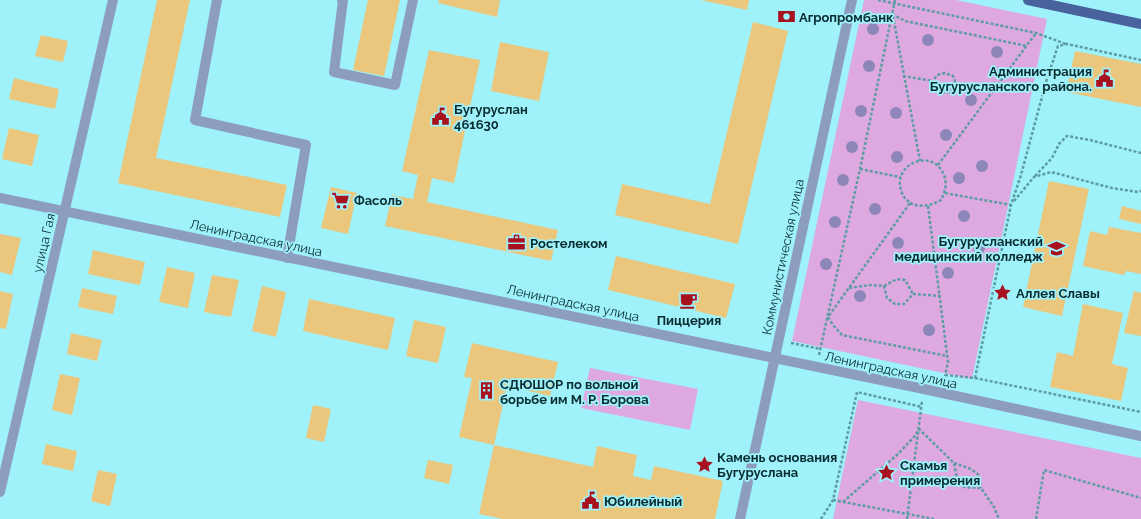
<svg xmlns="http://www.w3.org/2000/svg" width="1141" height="519" font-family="Raleway,sans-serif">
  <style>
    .green { fill: #dea9e0 }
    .building { fill: #eac77d }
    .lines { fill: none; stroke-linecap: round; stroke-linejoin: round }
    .path { stroke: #5e9ca3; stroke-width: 2.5; stroke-dasharray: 3 2; stroke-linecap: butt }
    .minor { stroke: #8d9dbf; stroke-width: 10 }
    .major { stroke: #48629e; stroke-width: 10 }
    .tree { fill: #8d87b9 }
    .labels { text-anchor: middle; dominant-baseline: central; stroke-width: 3.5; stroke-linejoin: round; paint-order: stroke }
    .poi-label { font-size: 13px; font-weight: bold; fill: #082c30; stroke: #9ff1fa; text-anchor: start }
    .street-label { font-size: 13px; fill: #082c30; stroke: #9ff1fa }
  </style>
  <rect width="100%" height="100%" fill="#9ff1fa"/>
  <g class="green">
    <path d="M864 0H956L1047 19 972 379 792 341Z"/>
    <path d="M590 368 698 389 690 430 581 408Z"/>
    <path d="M858 400 1141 458V519H833Z"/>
  </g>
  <g class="building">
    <path d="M157 0H190L156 158 287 185 280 217 118 183Z"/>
    <path d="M368 0H400L384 76 353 70Z"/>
    <path d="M439 0H500L497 17 438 3Z"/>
    <path d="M701 0H749L747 10Z"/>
    <path d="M753 22 788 31 738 244 615 215 622 184 710 204Z"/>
    <path d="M41 35 68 41 63 62 35 56Z"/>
    <path d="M500 42 549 52 539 101 491 91Z"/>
    <path d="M429 50 480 60 454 183 432 178 427 202 558 230 551 261 385 226 392 195 413 199 418 175 402 171Z"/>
    <path d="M1075 51 1141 64V107L1066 92Z"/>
    <path d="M14 78 59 89 55 109 9 99Z"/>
    <path d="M9 128 39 135 32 166 2 159Z"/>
    <path d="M1049 181 1089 189 1062 316 1023 307Z"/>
    <path d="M331 187 357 193 348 234 321 228Z"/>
    <path d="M1122 206 1141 211V224L1119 219Z"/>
    <path d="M1109 227 1141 233V274L1126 271 1124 275 1083 266 1090 231 1107 235Z"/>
    <path d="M0 234 21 238 12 275 0 272Z"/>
    <path d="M93 250 145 262 140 285 88 274Z"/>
    <path d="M616 256 735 284 726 318 608 290Z"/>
    <path d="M167 267 195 273 188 308 159 302Z"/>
    <path d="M212 275 239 280 231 317 204 312Z"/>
    <path d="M262 286 286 292 276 337 252 331Z"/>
    <path d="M82 288 117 296 113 314 78 307Z"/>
    <path d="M0 291 13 294 6 329 0 328Z"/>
    <path d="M1134 291 1141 293V336L1124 333Z"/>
    <path d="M309 299 395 318 388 350 303 331Z"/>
    <path d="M1083 304 1123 313 1112 364 1128 368 1121 401 1050 387 1057 352 1073 356Z"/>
    <path d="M414 320 446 327 438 363 406 356Z"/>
    <path d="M71 333 102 340 97 361 67 354Z"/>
    <path d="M472 343 558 362 550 396 507 386 494 445 593 467 597 446 637 455 633 476 651 480 654 466 723 481 715 519H503L479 514 494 445 459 437 472 378 464 377Z"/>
    <path d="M60 374 80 378 72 415 52 410Z"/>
    <path d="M313 405 331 409 324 442 306 438Z"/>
    <path d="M46 444 77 451 73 471 42 464Z"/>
    <path d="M428 460 453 465 449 484 424 478Z"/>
    <path d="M98 470 117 474 110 506 91 501Z"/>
  </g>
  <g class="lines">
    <g class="path">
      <path d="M878 0 1036 33 1066 44"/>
      <path d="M892 14 905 21 1027 46"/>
      <path d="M893 16 920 161"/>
      <path d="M903 76 933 81"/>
      <path d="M956 84C948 98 938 94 933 81L937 75 945 73 953 76 956 84 993 91"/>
      <path d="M938 165 1036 33"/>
      <path d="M860 169 900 177"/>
      <path d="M1035 176 1052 158 1059 144 1067 136 1090 140 1141 153"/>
      <path d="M945 193 1011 205"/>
      <path d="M1014 201 1034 177 1051 172 1112 188 1138 192 1141 191"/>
      <path d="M910 203C921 208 930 206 941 200 945 192 948 183 943 173 931 147 890 165 902 193 903 197 907 200 910 203L828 317 833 325 842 335 947 356"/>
      <path d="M928 206 948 362 945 376"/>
      <path d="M884 286 897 279 905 280 913 294"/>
      <path d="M849 288 870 285 884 286 887 298 895 304H904L913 294 940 296"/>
      <path d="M791 343 821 349"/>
      <path d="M819 355 860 169 895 0"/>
      <path d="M945 375 975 378 1011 205 1021 175 1046 82 1058 46 1067 44 1141 60"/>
      <path d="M975 378 1141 412"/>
      <path d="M954 463 971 469 979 475 981 488"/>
      <path d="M833 500 934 519"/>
      <path d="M843 502 898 454 914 437 919 429 954 463 957 479 964 487 981 488 994 507 999 519"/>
      <path d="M821 519 833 500 857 392 922 407"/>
      <path d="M907 519 922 401"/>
      <path d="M1036 519 1044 470 1141 498"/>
    </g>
    <g class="minor">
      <path d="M217 0 195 120 306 145 287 258"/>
      <path d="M342 0H343L334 72 395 85 413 0"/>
      <path d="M0 198 924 389 1141 436"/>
      <path d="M0 492 113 0"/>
      <path d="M740 519 852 0"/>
    </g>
    <path class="major" d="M1028 0 1141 24"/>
  </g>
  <g class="tree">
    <circle cx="873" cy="29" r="6"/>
    <circle cx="928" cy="40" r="6"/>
    <circle cx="997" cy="52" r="6"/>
    <circle cx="869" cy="66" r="6"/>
    <circle cx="971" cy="100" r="6"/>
    <circle cx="861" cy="111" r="6"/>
    <circle cx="896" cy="113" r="6"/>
    <circle cx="946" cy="135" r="6"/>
    <circle cx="852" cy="147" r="6"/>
    <circle cx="897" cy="157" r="6"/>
    <circle cx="982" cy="166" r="6"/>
    <circle cx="959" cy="178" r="6"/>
    <circle cx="843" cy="180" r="6"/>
    <circle cx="875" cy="209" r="6"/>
    <circle cx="964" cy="216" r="6"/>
    <circle cx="835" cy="222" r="6"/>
    <circle cx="898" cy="243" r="6"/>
    <circle cx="979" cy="248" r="6"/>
    <circle cx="826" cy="264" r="6"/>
    <circle cx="948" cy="273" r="6"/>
    <circle cx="860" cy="296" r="6"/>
    <circle cx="929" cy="330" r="6"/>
  </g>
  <defs>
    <symbol id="bank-bare" viewBox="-9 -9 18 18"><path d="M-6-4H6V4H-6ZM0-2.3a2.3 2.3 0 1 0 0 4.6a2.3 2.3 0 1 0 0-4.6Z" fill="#a8121e" stroke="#9ff1fa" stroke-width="2.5" paint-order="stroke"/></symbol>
    <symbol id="civic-bare" viewBox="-9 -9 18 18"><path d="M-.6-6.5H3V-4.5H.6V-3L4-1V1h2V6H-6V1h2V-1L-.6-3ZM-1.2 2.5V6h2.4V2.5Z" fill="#a8121e" stroke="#9ff1fa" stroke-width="2.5" paint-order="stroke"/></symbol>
    <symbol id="supermarket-bare" viewBox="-9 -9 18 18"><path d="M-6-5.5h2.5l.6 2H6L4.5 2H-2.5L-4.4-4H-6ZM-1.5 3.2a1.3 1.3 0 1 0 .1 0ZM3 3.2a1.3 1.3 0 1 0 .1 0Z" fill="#a8121e" stroke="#9ff1fa" stroke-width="2.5" paint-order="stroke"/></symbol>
    <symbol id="office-bare" viewBox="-9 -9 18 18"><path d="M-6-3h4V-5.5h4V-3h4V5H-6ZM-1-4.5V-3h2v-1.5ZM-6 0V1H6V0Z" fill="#a8121e" stroke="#9ff1fa" stroke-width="2.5" paint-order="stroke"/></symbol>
    <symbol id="university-bare" viewBox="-9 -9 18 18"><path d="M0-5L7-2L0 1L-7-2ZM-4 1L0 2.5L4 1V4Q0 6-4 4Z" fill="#a8121e" stroke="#9ff1fa" stroke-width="2.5" paint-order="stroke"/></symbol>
    <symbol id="sight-bare" viewBox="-9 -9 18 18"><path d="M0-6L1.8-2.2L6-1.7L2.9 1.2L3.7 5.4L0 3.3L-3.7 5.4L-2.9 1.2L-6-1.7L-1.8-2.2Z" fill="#a8121e" stroke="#9ff1fa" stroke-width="2.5" paint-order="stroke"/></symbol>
    <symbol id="cafe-bare" viewBox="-9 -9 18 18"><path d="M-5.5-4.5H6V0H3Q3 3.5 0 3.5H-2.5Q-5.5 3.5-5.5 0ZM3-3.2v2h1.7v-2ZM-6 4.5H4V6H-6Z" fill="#a8121e" stroke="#9ff1fa" stroke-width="2.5" paint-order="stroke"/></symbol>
    <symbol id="building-bare" viewBox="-9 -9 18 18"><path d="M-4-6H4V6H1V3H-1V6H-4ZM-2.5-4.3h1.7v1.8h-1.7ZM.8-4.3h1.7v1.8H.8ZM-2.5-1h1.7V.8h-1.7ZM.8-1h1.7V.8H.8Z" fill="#a8121e" stroke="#9ff1fa" stroke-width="2.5" paint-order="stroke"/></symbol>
  </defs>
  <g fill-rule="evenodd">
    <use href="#bank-bare" x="774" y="4" width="25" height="25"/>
    <use href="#civic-bare" x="1092" y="66" width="25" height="25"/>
    <use href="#civic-bare" x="428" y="104" width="25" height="25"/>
    <use href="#supermarket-bare" x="328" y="188" width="25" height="25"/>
    <use href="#office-bare" x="504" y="230" width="25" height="25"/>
    <use href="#university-bare" x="1044" y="236" width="25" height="25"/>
    <use href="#sight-bare" x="990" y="280" width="25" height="25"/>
    <use href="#cafe-bare" x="676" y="288" width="25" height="25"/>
    <use href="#building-bare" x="474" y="378" width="25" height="25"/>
    <use href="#sight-bare" x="692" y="452" width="25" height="25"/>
    <use href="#sight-bare" x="874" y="460" width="25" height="25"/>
    <use href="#civic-bare" x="578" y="488" width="25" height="25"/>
  </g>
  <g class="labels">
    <g class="poi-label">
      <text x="799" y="17">Агропромбанк</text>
      <text x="1092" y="71" text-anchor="end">Администрация<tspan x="1092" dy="15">Бугурусланского района.</tspan></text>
      <text x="454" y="109">Бугуруслан<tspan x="454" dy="15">461630</tspan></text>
      <text x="354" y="200">Фасоль</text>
      <text x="1043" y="241" text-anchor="end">Бугурусланский<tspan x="1043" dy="15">медицинский колледж</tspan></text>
      <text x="530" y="243">Ростелеком</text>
      <text x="1016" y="293">Аллея Славы</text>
      <text x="689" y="320" text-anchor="middle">Пиццерия</text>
      <text x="500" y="384">СДЮШОР по вольной<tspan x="500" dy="15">борьбе им М. Р. Борова</tspan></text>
      <text x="717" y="457">Камень основания<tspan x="717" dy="15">Бугуруслана</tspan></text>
      <text x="900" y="465">Скамья<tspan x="900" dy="15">примерения</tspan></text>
      <text x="604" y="501">Юбилейный</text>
    </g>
    <g class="street-label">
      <text transform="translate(256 238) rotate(12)">Ленинградская улица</text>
      <text transform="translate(44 243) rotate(-77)">улица Гая</text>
      <text transform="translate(783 257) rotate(-78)">Коммунистическая улица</text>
      <text transform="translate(573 303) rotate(12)">Ленинградская улица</text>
      <text transform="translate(891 370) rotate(12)">Ленинградская улица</text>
    </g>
  </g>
</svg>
